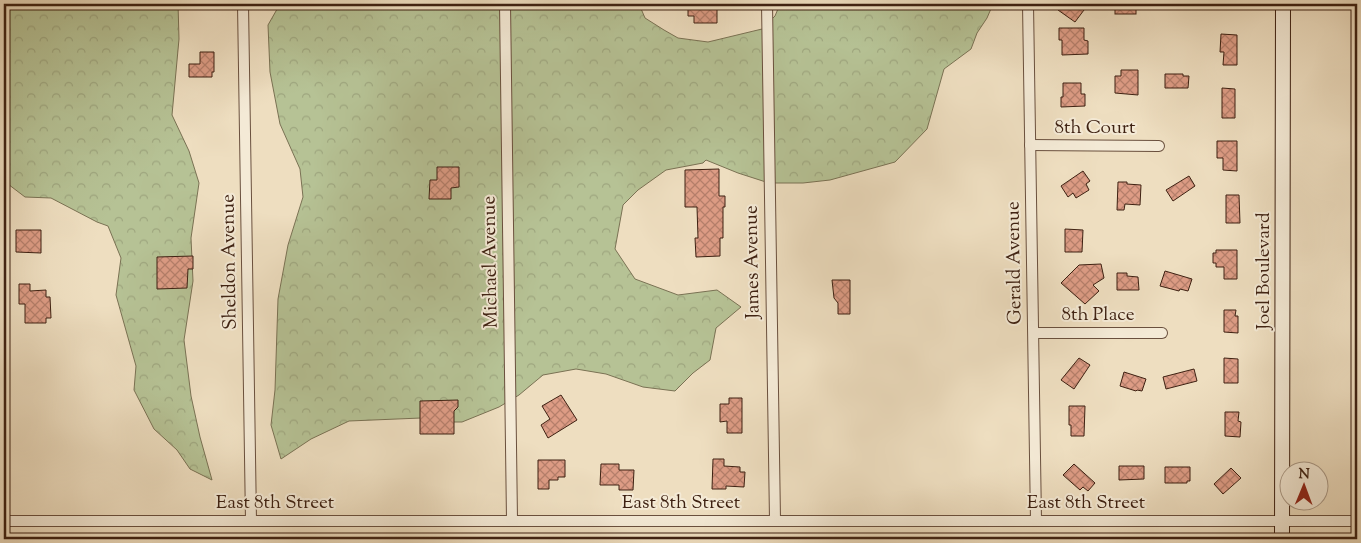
<svg xmlns="http://www.w3.org/2000/svg" width="1361" height="543" font-family="'Sorts Mill Goudy',serif">
  <style>
    .forest { fill: url(#forest-crowns); stroke: #7a7254 }
    .building { fill: url(#building-cross-hatch); stroke: #3e2112 }
    .lines { fill: none; stroke-linecap: round; stroke-linejoin: round }
    .minor-casing { stroke: #6a503e; stroke-width: 12 }
    .secondary-casing { stroke: #3e2112; stroke-width: 16 }
    .minor { stroke: #f4ead6; stroke-width: 10 }
    .secondary { stroke: #f4ead6; stroke-width: 14 }
    .labels { text-anchor: middle; dominant-baseline: central; stroke-width: 4; stroke-linejoin: round; paint-order: stroke }
    .street-label { font-size: 19px; fill: #3e2112; stroke: #f4ead6 }
  </style>
  <defs>
    <pattern id="forest-crowns" width="20" height="18" patternUnits="userSpaceOnUse" patternTransform="scale(1.25)"><rect width="20" height="18" fill="#b6c295"/><path d="M2 6a3 3 0 1 1 6 0M12 15a3 3 0 1 1 6 0" fill="none" stroke="#9ea67f"/></pattern>
    <pattern id="building-cross-hatch" width="8" height="8" patternUnits="userSpaceOnUse" patternTransform="scale(1.25)"><rect width="8" height="8" fill="#dd9c85"/><path d="M0 0l8 8M0 8l8-8" fill="none" stroke="#b57f6b"/></pattern>
  </defs>
  <rect width="100%" height="100%" fill="#eedec0"/>
  <filter id="stains"><feTurbulence type="fractalNoise" baseFrequency=".004" numOctaves="4"/><feColorMatrix values="0 0 0 0 .2 0 0 0 0 .09 0 0 0 0 .02 0 0 0 .5 -.17"/></filter>
  <radialGradient id="worn" r=".72"><stop offset=".6" stop-color="#630" stop-opacity="0"/><stop offset="1" stop-color="#630" stop-opacity=".3"/></radialGradient>
  <g class="forest">
    <path d="M4 4H178L179 39 172 115 189 151 199 183 191 238 193 281 184 340 191 396 200 437 212 480 190 469 177 450 154 429 134 390 136 366 116 295 121 258 108 226 97 222 51 198 25 197 4 181Z"/>
    <path d="M280 4H639L645 18 664 30 678 38 708 42 762 29 775 16 780 4H993L987 18 977 33 971 49 944 69 927 129 895 162 830 180 803 183H769L738 173 706 160 703 163 666 170 638 190 623 205 615 249 635 279 678 295 717 290 741 307 716 328 710 360 693 373 675 391 643 387 606 374 576 369 543 375 519 395 499 407 462 422H424L421 418 349 421 311 439 281 459 271 425 275 390 278 299 288 245 303 197 300 169 280 124 270 72 268 25Z"/>
  </g>
  <g class="building">
    <path d="M688 4H717V23H694V16H688Z"/>
    <path d="M1063 4H1076L1084 10 1075 22 1058 10Z"/>
    <rect x="1115" y="4" width="21" height="10"/>
    <path d="M1059 28H1084V40L1088 41V54L1062 55V40H1059Z"/>
    <path d="M1221 34 1237 35V65H1223L1224 52H1220Z"/>
    <path d="M200 52H214V72H212V77H189V64H200Z"/>
    <path d="M1121 70H1138V95L1115 93V76H1121Z"/>
    <path d="M1165 74H1183V76H1189L1188 88H1165Z"/>
    <path d="M1063 83H1081V94H1085V106L1061 107V97H1063Z"/>
    <path d="M1222 88 1235 89V118H1222Z"/>
    <path d="M1217 141H1237V171L1223 170V158H1217Z"/>
    <path d="M437 167H459V187L451 188V199H429L430 180H437Z"/>
    <path d="M719 169V196H725V207H723V238H720V256L696 257 695 238H698L697 207H685V170Z"/>
    <path d="M1083 171 1090 181 1086 184 1089 190 1076 198 1073 193 1068 197 1061 186Z"/>
    <path d="M1189 176 1195 186 1173 201 1166 190Z"/>
    <path d="M1118 182H1127V184L1141 185 1140 205 1125 204 1124 210H1117Z"/>
    <path d="M1226 195H1239L1240 223H1226Z"/>
    <path d="M1065 229 1083 230 1082 252H1065Z"/>
    <path d="M16 230H41V253L16 252Z"/>
    <path d="M1216 250H1237V279H1224V267H1216V263H1213V253H1216Z"/>
    <path d="M193 256V269H188L187 288 157 289V257Z"/>
    <path d="M1101 264 1104 278 1093 285 1099 291 1085 304 1061 283 1079 265Z"/>
    <path d="M1165 271 1192 279 1188 291 1180 289 1179 291 1160 286Z"/>
    <path d="M1117 273H1127V276L1138 277 1139 290H1117Z"/>
    <path d="M832 280H850V314H838V303L834 298Z"/>
    <path d="M19 284H30V291L46 290V297H50L51 318H46V323H25V304H19Z"/>
    <path d="M1224 310H1236L1235 316H1238V333L1224 332Z"/>
    <path d="M1079 358 1090 365 1074 389 1061 380Z"/>
    <path d="M1224 358 1238 359V383H1224Z"/>
    <path d="M1194 369 1197 381 1166 389 1163 377Z"/>
    <path d="M1124 372 1146 379 1142 391 1137 390 1136 391 1120 386Z"/>
    <path d="M561 395 577 420 548 438 541 425 550 419 542 406Z"/>
    <path d="M729 398H742V433H727V421L720 422V404H729Z"/>
    <path d="M458 400V407L454 411V434H420V401Z"/>
    <path d="M1069 406H1085L1084 436H1071V425H1069Z"/>
    <path d="M1225 412H1239L1238 421 1241 422 1240 437 1225 436Z"/>
    <path d="M713 459H724V466L740 467V472H745L744 487 726 486V489H712Z"/>
    <path d="M538 460H565V477H558V480H549V489H538Z"/>
    <path d="M601 464H619V470H634L633 490H619V485H600Z"/>
    <path d="M1074 464 1095 483 1088 491 1083 487 1080 490 1063 475Z"/>
    <path d="M1119 466H1144V479L1119 480Z"/>
    <path d="M1165 467H1190V481H1187V483H1165Z"/>
    <path d="M1231 468 1241 478 1223 494 1214 484Z"/>
  </g>
  <g class="lines">
    <defs>
      <g id="minor">
        <path d="M243 4 251 521"/>
        <path d="M505 4 512 520"/>
        <path d="M767 4 775 520"/>
        <path d="M1028 4 1036 521"/>
        <path d="M1030 145 1159 146"/>
        <path d="M1034 333H1162"/>
        <path d="M4 521H1357"/>
      </g>
      <path id="secondary" d="M1282 539 1283 4"/>
    </defs>
    <use href="#minor" class="minor-casing"/>
    <use href="#secondary" class="secondary-casing"/>
    <use href="#minor" class="minor"/>
    <use href="#secondary" class="secondary"/>
  </g>
  <g class="labels">
    <g class="street-label">
      <text x="1095" y="128">8th Court</text>
      <text transform="translate(230 262) rotate(-91)">Sheldon Avenue</text>
      <text transform="translate(491 262) rotate(-91)">Michael Avenue</text>
      <text transform="translate(753 262) rotate(-91)">James Avenue</text>
      <text transform="translate(1015 263) rotate(-91)">Gerald Avenue</text>
      <text transform="translate(1264 271) rotate(-90)">Joel Boulevard</text>
      <text x="1098" y="315">8th Place</text>
      <text x="275" y="503">East 8th Street</text>
      <text x="681" y="503">East 8th Street</text>
      <text x="1086" y="503">East 8th Street</text>
    </g>
  </g>
  <rect width="1361" height="543" fill="none" stroke="#eedec0" stroke-width="20"/>
  <rect x="5" y="5" width="1351" height="533" fill="none" stroke="#3e2112" stroke-width="2.5"/>
  <rect x="10" y="10" width="1341" height="523" fill="none" stroke="#3e2112"/>
  <g transform="translate(1304 486) rotate(1)"><circle r="24" fill="#f4ead6" stroke="#ab9a88"/>
  <path d="M0-4L9 19L0 12L-9 19Z" fill="#8f2418"/>
  <text y="-8" font-size="14" font-weight="bold" text-anchor="middle" fill="#3e2112">N</text>
  </g>
  <rect width="100%" height="100%" filter="url(#stains)"/>
  <rect width="100%" height="100%" fill="url(#worn)"/>
</svg>
